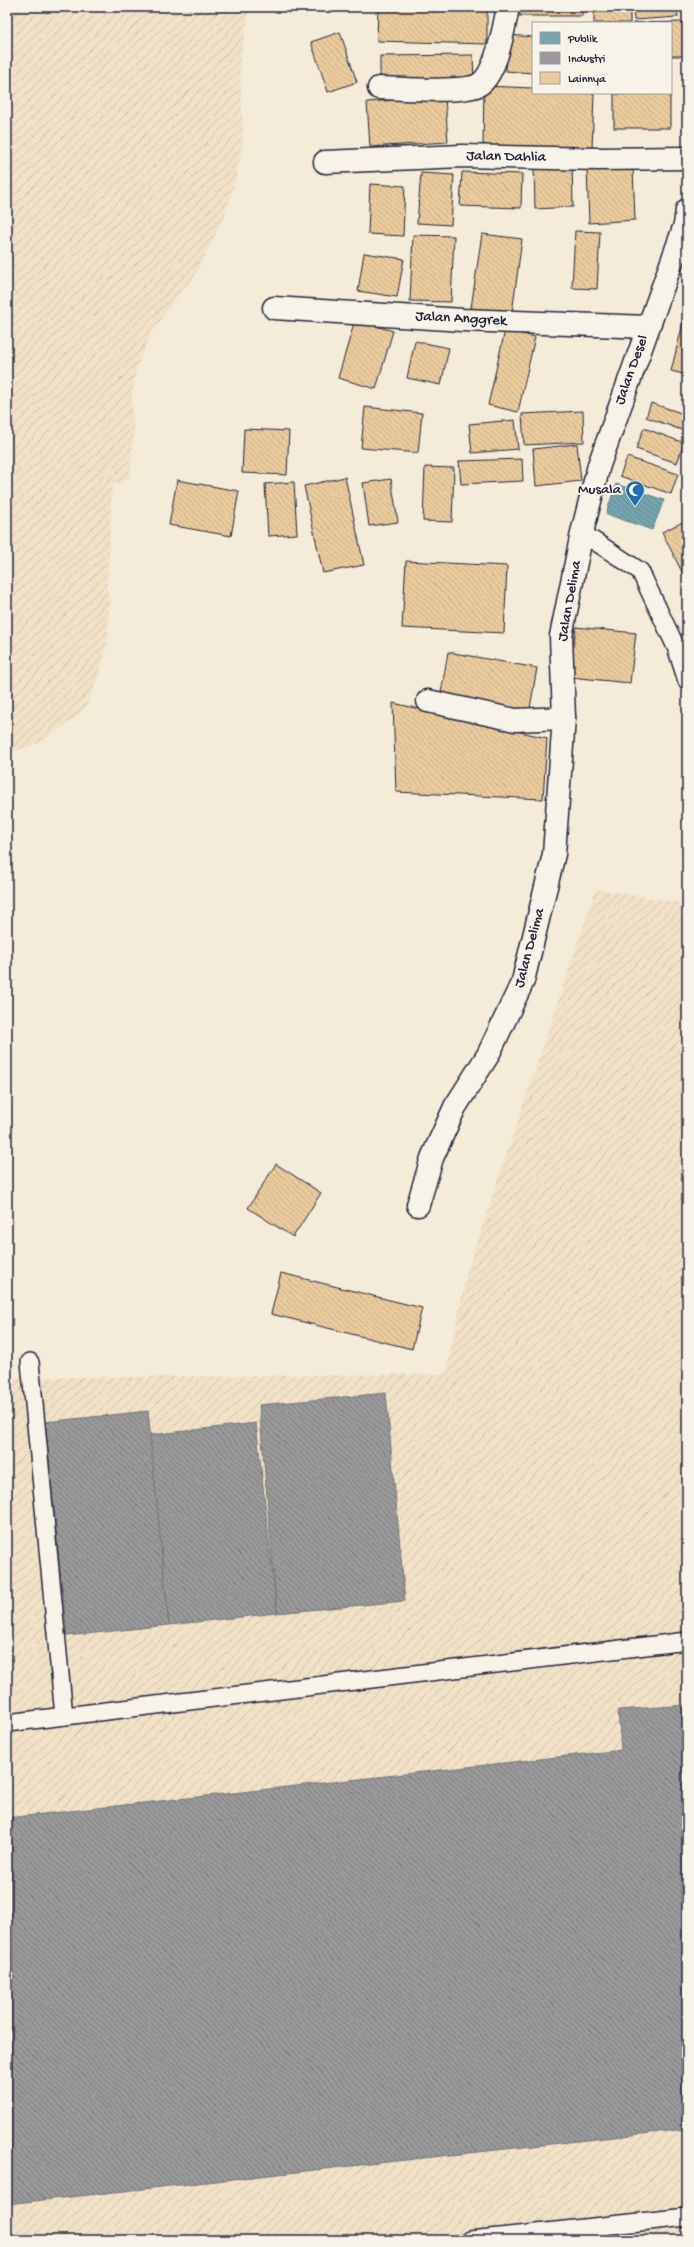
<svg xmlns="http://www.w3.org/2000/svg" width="694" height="2247" font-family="'Gochi Hand',sans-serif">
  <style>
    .industrial { fill: url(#industrial-furrows) }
    .public { fill: url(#public-back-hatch); stroke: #5d7e8c }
    .industry { fill: url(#industry-back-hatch); stroke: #75757d }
    .building { fill: url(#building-back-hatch); stroke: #22223b }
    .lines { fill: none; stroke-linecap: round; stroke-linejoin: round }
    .lane-casing { stroke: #22223b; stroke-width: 20 }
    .street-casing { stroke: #22223b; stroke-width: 25 }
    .lane { stroke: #f7f3e8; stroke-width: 17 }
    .street { stroke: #f7f3e8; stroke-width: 22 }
    .labels { text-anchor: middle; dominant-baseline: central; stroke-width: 4; stroke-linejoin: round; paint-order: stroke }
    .street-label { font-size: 15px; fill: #22223b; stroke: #f7f3e8 }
    .poi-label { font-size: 15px; fill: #22223b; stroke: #f7f3e8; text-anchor: end }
  </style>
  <defs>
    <pattern id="industrial-furrows" width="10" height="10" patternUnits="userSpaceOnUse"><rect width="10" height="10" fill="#f1e1c7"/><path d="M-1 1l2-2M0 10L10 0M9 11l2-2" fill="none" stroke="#cec1ac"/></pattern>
    <pattern id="public-back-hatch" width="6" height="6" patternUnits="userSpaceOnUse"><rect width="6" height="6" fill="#76a5af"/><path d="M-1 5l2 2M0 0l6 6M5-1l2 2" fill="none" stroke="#608690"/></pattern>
    <pattern id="industry-back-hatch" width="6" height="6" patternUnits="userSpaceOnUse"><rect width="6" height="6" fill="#999"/><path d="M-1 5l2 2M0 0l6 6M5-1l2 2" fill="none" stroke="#7c7c7e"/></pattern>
    <pattern id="building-back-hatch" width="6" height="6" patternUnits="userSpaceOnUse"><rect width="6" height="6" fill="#eacb9d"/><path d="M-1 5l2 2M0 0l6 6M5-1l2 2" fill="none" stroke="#c8ae88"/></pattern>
  </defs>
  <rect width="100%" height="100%" fill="#f4ebd9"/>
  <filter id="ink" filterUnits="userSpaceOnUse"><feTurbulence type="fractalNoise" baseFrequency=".025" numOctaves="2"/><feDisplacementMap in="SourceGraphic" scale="8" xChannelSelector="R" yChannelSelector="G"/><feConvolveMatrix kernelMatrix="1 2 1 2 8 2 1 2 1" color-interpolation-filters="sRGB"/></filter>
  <g filter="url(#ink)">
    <g class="industrial">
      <path d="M7 7H250L240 59 243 143 235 181 225 215 193 279 178 295 151 334 136 369 131 401 134 431 130 478 112 485 107 587 109 603 108 640 100 672 88 702 80 714 41 742 13 752H7Z"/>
      <path d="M596 889 687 904V2240H7V1378L446 1374 467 1272Z"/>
    </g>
    <path class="public" d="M616 484 664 500 652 530 606 514Z"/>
    <g class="industry">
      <path d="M386 1393 405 1601 277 1613 259 1405Z"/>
      <path d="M148 1411 169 1625 67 1636 45 1422Z"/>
      <path d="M256 1423 277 1613 169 1625 150 1435Z"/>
      <path d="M687 1705V2129L7 2204V1818L621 1750 618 1710Z"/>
    </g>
    <g class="building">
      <path d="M378 7 487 10V44L377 41Z"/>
      <rect x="520" y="7" width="62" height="9"/>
      <rect x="594" y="7" width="36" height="16"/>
      <path d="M633 7H677L678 17 634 20Z"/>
      <path d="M683 22 684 56H671V23H633Z"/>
      <path d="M340 32 357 82 328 92 311 42Z"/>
      <path d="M508 35 533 37V73L506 71Z"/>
      <path d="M473 55 474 81 380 83V56Z"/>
      <path d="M484 86 533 88V93H594L592 150 483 147Z"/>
      <rect x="614" y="94" width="56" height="34"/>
      <path d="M445 97 448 142 370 147 367 102Z"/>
      <path d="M572 163 573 207 535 209 534 165Z"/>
      <path d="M633 166 635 220 589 223 587 168Z"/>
      <path d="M462 172 522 174 521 208 460 206Z"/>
      <path d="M421 173 454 175 451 225 417 223Z"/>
      <path d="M370 184 405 186 403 236 368 234Z"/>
      <path d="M575 231 600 232 597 289 572 288Z"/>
      <path d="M482 234 522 239 512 313 471 308Z"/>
      <path d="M413 235 454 236 451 302 410 301Z"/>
      <path d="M364 253 404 259 397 297 358 291Z"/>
      <path d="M687 307V375L671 371Z"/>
      <path d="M355 320 393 331 376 389 338 378Z"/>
      <path d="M505 330 535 337 518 412 488 405Z"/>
      <path d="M415 341 449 348 441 385 407 378Z"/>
      <path d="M651 403 687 415V432L646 417Z"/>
      <path d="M365 407 422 413 418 453 361 448Z"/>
      <path d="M583 411 584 442 524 445 522 414Z"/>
      <path d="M515 420 518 449 472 453 469 424Z"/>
      <path d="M644 428 684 443 677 463 636 449Z"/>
      <path d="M244 429 289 431 287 475 242 473Z"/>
      <path d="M577 444 581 481 536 486 533 449Z"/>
      <path d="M627 457 678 474 671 494 620 476Z"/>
      <path d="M522 459 523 481 461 484 459 461Z"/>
      <path d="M425 467 454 468 452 522 423 521Z"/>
      <path d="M345 477 364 565 323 573 304 486Z"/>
      <path d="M391 479 398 522 369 526 363 483Z"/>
      <path d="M177 480 239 491 231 536 169 525Z"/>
      <path d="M294 482 297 534 268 536 265 484Z"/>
      <path d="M687 520V582L662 532Z"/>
      <path d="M406 561 507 566 504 633 402 628Z"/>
      <path d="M576 627 636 633 630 683 570 677Z"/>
      <path d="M448 652 537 668 529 714 440 699Z"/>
      <path d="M393 703 547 738 543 799 396 792Z"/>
      <path d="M276 1164 321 1193 293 1237 248 1208Z"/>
      <path d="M281 1273 422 1308 412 1349 271 1314Z"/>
    </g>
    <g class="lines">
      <defs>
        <g id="lane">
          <path d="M582 533 640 571 676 647 687 681"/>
          <path d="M30 1362 64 1716"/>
          <path d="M7 1723 687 1641"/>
          <path d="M470 2240 687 2217"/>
        </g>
        <g id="street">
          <path d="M379 88C400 88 465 94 480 84 497 72 504 27 508 7"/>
          <path d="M325 162 462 156 599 159 687 158"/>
          <path d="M274 308 463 320 648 327"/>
          <path d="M428 701 515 720 564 718"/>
          <path d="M418 1205 432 1158 455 1107 488 1055 523 981 554 854 564 718 561 636 582 533 599 465 685 225 687 210"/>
        </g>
      </defs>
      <use href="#lane" class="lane-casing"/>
      <use href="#street" class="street-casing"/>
      <use href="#lane" class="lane"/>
      <use href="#street" class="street"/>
    </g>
  </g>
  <defs>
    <symbol id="mosque-pin" viewBox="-11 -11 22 30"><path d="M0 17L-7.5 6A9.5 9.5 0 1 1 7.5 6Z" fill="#1f6fb2" stroke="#f7f3e8"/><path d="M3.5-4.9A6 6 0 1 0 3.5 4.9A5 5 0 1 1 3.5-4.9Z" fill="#fff"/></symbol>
  </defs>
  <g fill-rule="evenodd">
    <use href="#mosque-pin" x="624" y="479" width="22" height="30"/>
  </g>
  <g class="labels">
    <g class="street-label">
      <text transform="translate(506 157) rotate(1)">Jalan Dahlia</text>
      <text transform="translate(461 319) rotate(3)">Jalan Anggrek</text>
      <text transform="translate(632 370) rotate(-70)">Jalan Desel</text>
      <text transform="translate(570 601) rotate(-80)">Jalan Delima</text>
      <text transform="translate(530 948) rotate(-75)">Jalan Delima</text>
    </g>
    <g class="poi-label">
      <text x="621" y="490">Musala</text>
    </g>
  </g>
  <rect width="694" height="2247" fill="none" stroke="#f7f3e8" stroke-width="24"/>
  <rect x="12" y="12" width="670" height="2223" fill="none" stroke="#22223b" stroke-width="1.5" filter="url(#ink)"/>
  <rect x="532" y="22" width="140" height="72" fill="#f7f3e8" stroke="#a29fa3"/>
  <rect x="540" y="32" width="20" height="12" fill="#76a5af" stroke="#a29fa3"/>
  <text x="568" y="42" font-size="12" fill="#22223b">Publik</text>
  <rect x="540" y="52" width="20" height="12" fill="#999999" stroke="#a29fa3"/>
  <text x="568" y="62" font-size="12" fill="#22223b">Industri</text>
  <rect x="540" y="72" width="20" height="12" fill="#eacb9d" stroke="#a29fa3"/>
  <text x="568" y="82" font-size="12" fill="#22223b">Lainnya</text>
</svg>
